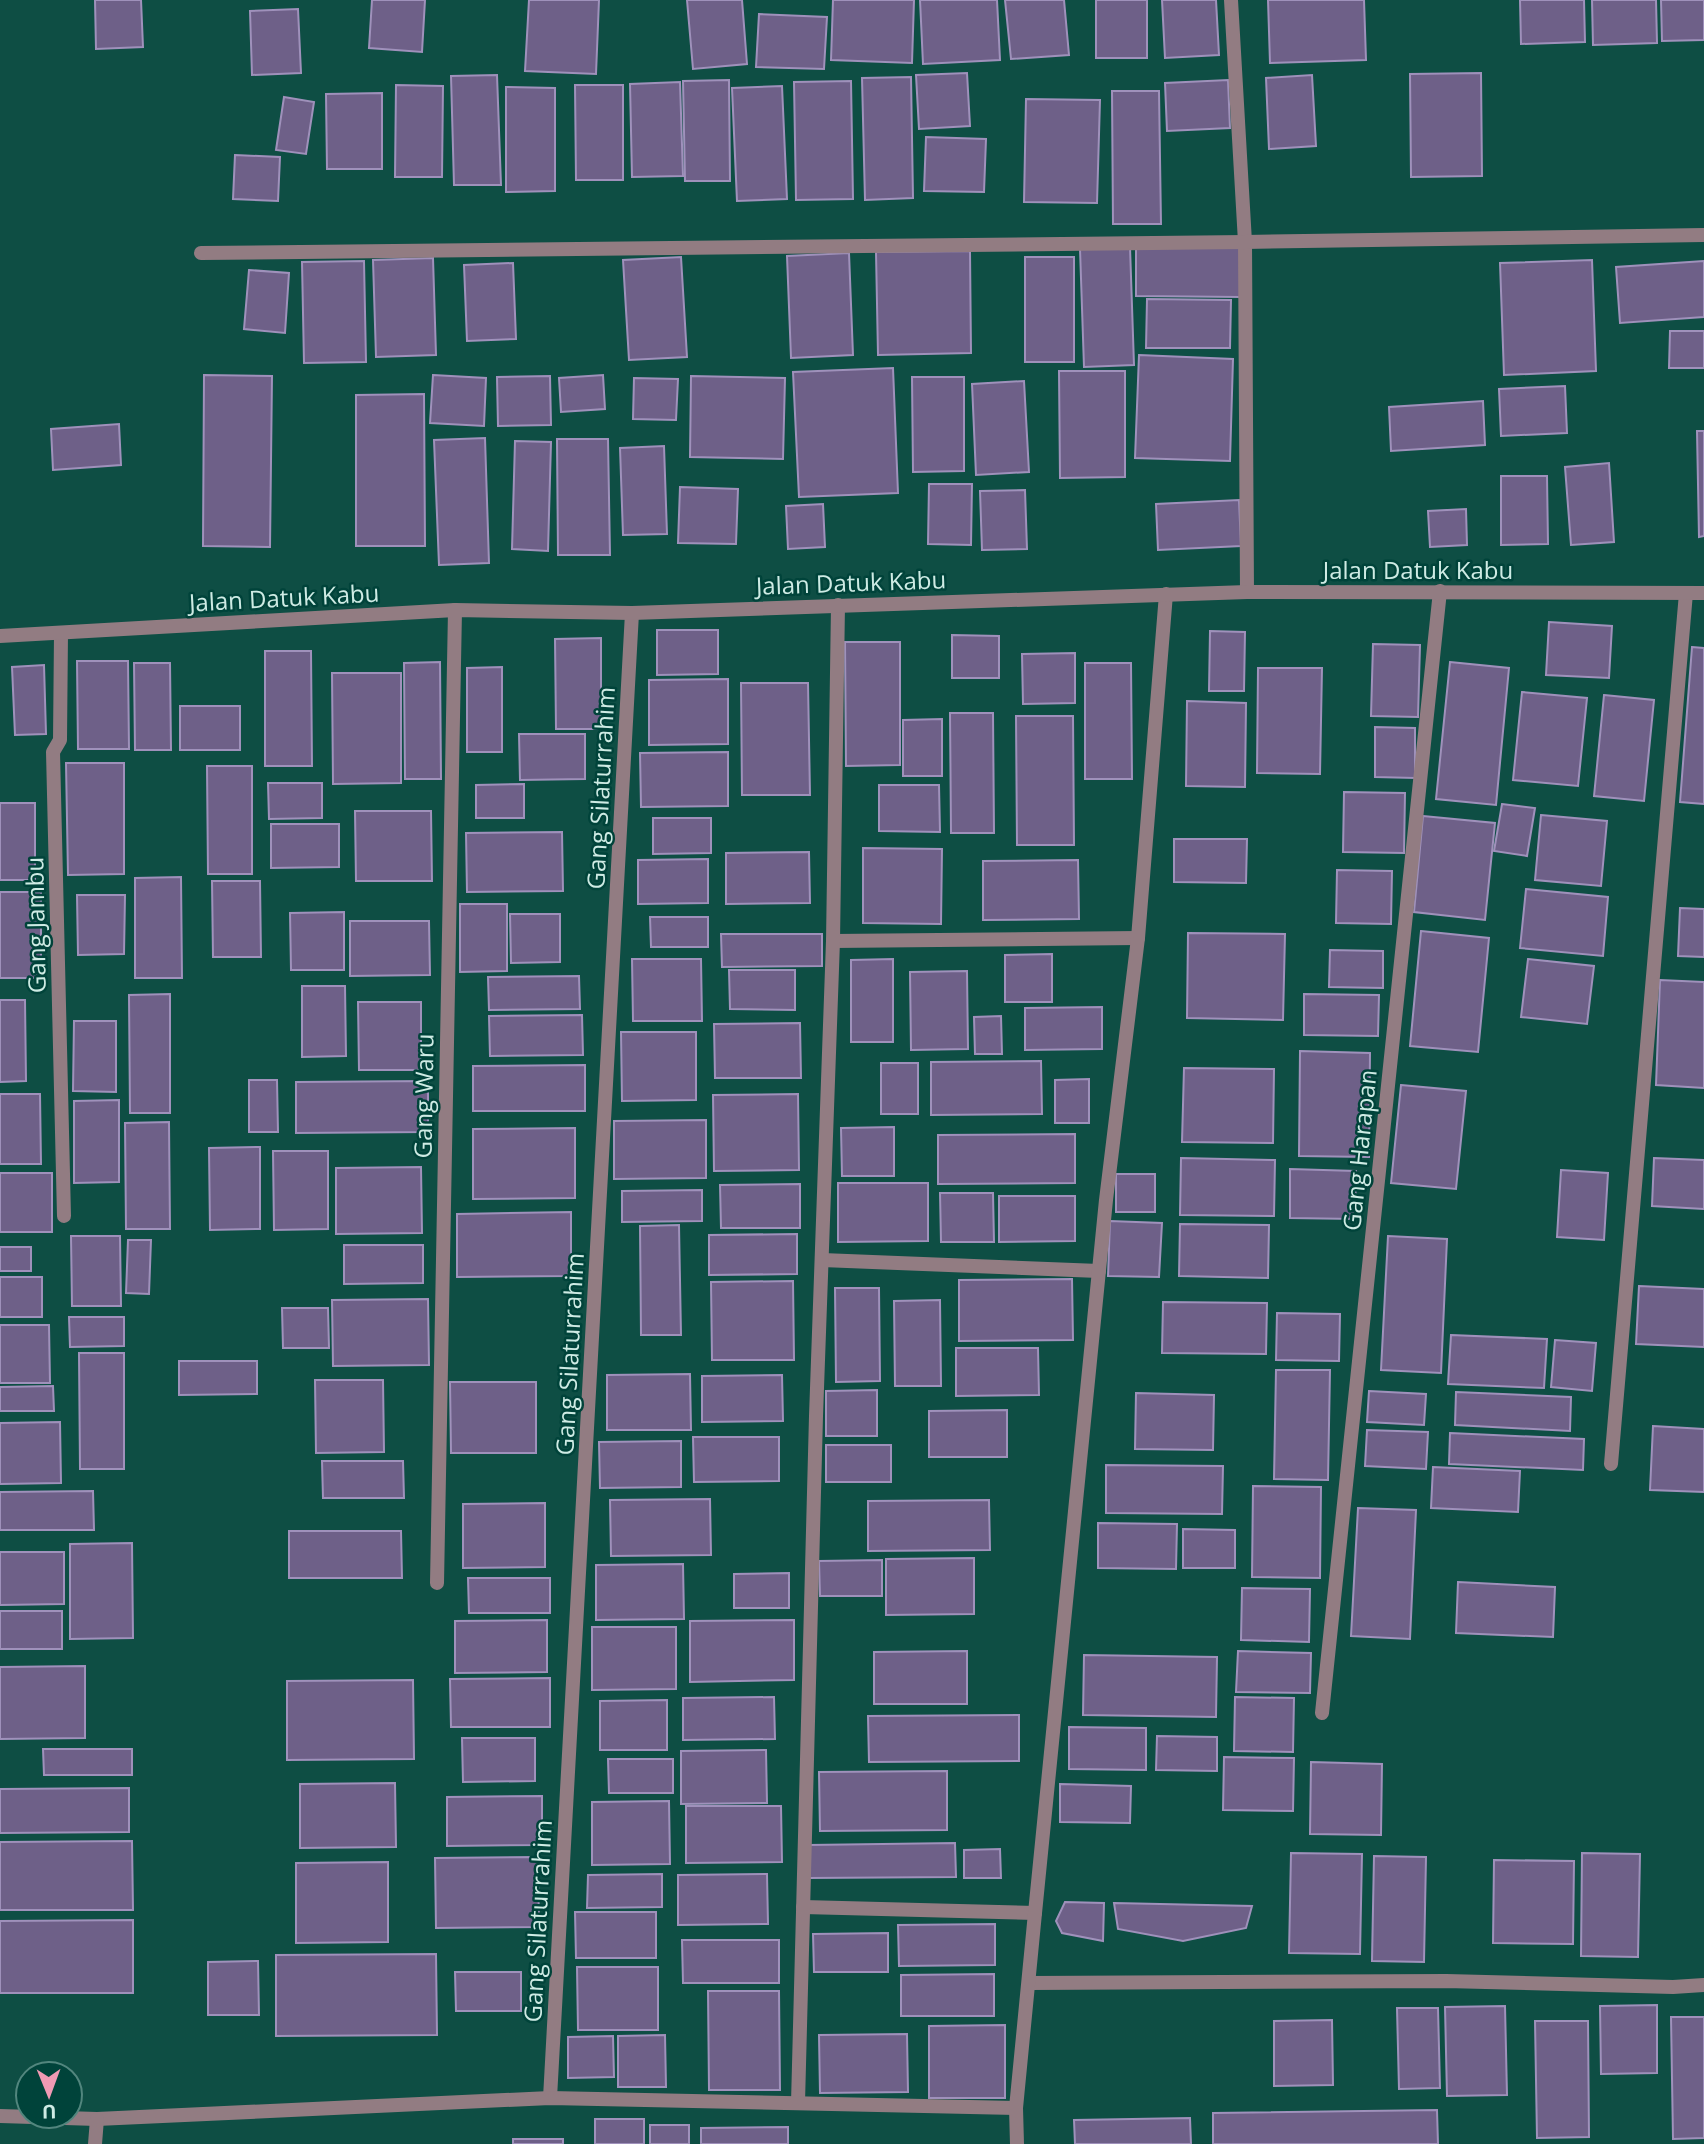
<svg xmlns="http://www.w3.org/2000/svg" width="1704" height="2144" font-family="'Open Sans',sans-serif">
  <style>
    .building { fill: #6e6088; stroke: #9f91bb; stroke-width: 2 }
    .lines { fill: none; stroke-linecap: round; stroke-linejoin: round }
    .minor { stroke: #927c82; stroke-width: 14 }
    .tertiary { stroke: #927c82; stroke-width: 14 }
    .labels { text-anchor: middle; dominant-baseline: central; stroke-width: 5; stroke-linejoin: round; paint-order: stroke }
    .street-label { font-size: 24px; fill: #ceebe4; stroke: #00433a }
  </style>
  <rect width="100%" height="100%" fill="#0e4e44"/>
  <g class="building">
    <path d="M95 0H141L143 47 96 49Z"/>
    <path d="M372 0H425L422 52 369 48Z"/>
    <path d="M529 0H599L596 74 525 71Z"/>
    <path d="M687 0H742L747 64 693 69Z"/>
    <path d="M833 0H914L912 63 831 60Z"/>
    <path d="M920 0H997L1000 60 923 64Z"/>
    <path d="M1005 0H1064L1069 55 1011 59Z"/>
    <rect x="1096" y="0" width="51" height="58"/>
    <path d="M1162 0H1216L1219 55 1165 58Z"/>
    <path d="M1268 0H1364L1366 60 1270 63Z"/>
    <path d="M1520 0H1584L1585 42 1521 44Z"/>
    <path d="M1592 0H1656L1657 43 1593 45Z"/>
    <path d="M1661 0H1704V40L1662 41Z"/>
    <path d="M298 9 301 73 252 75 250 11Z"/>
    <path d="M759 14 827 17 824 69 756 67Z"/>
    <path d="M967 73 970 126 919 129 916 75Z"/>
    <path d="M1481 73 1482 176 1411 177 1410 74Z"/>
    <path d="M497 75 501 185H454L451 76Z"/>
    <path d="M1312 75 1316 146 1269 149 1266 78Z"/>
    <path d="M911 77 913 198 865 200 862 78Z"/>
    <path d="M729 80 730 181H685L683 81Z"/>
    <path d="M1228 80 1230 128 1167 131 1165 83Z"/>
    <path d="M851 81 853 199 796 200 794 82Z"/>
    <path d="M680 82 683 176 632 177 630 84Z"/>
    <path d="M396 85 443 86 442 177H395Z"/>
    <path d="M575 85H623V180H576Z"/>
    <path d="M782 86 787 199 737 201 732 88Z"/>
    <path d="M506 87 555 88V191L506 192Z"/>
    <path d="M1112 91H1159L1161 224H1113Z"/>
    <path d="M382 93V169H327L326 94Z"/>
    <path d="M284 97 314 102 306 154 276 150Z"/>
    <path d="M1026 99 1100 100 1097 203 1024 202Z"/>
    <path d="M926 137 986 139 984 192 924 191Z"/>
    <path d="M235 155 280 157 278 201 233 199Z"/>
    <path d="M1130 247 1134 365 1084 367 1080 249Z"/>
    <path d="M1136 247 1240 248V297L1136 296Z"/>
    <path d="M970 251 971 353 878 355 876 252Z"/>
    <path d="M849 253 853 355 791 358 787 256Z"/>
    <path d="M681 257 687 357 629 360 623 260Z"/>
    <rect x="1025" y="257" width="49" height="105"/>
    <path d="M433 258 436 355 376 357 373 260Z"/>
    <path d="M1592 260 1596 371 1504 375 1500 263Z"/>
    <path d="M364 261 366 362 304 363 302 262Z"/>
    <path d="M1704 261V317L1620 323 1616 267Z"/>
    <path d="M513 263 516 339 467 341 464 265Z"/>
    <path d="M249 270 289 273 285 333 244 329Z"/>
    <path d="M1147 299 1231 300 1230 348H1146Z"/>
    <path d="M1670 331H1704V368H1669Z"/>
    <path d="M1139 355 1233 359 1230 461 1135 458Z"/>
    <path d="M893 368 898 493 799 497 793 372Z"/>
    <path d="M1059 371H1125V477L1060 478Z"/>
    <path d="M204 375 272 376 270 547 203 546Z"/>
    <path d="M433 375 486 378 484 426 430 423Z"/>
    <path d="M603 375 605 409 561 412 559 378Z"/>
    <path d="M550 376 551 425 498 426 497 377Z"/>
    <path d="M691 376 785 378 783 459 690 457Z"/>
    <path d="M912 377H964V471L913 472Z"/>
    <path d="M634 378 678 379 676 420 633 419Z"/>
    <path d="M1024 381 1029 472 976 475 972 384Z"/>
    <path d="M1565 386 1567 433 1501 436 1499 389Z"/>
    <path d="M424 394 425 546H356V395Z"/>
    <path d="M1483 401 1485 445 1391 451 1389 407Z"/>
    <path d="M119 424 121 465 53 470 51 429Z"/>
    <path d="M1697 431H1704V536L1699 537Z"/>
    <path d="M485 438 489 563 439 565 434 440Z"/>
    <path d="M557 439H608L610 555H558Z"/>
    <path d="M515 441 551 442 548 551 512 549Z"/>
    <path d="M664 446 667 534 623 535 620 448Z"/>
    <path d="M1609 463 1614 542 1571 545 1565 467Z"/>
    <path d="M1501 476H1547L1548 544 1501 545Z"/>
    <path d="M929 484H972L971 545 928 544Z"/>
    <path d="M680 487 738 489 736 544 678 543Z"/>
    <path d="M1025 490 1027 549 982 550 980 491Z"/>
    <path d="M1239 500 1241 546 1158 550 1156 504Z"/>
    <path d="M823 504 825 547 788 549 786 506Z"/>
    <path d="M1466 509 1467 545 1430 547 1428 511Z"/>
    <path d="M1549 622 1612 626 1609 678 1546 675Z"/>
    <path d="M657 630H718V674L657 675Z"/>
    <path d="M1210 631 1245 632 1244 691H1209Z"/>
    <path d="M952 635 999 636V678H952Z"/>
    <path d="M601 638V729H556L555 639Z"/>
    <path d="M845 642H900V765L846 766Z"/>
    <path d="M1373 644 1420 645 1418 717 1371 716Z"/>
    <path d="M1692 647 1704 648V804L1680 802Z"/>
    <path d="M265 651H311L312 766H265Z"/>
    <path d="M1075 653V703L1023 704 1022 654Z"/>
    <path d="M77 661H128L129 749H78Z"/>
    <path d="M440 662 441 779H405L404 663Z"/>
    <path d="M1450 662 1509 668 1496 805 1436 799Z"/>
    <path d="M134 663H170L171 750H135Z"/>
    <path d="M1085 663H1131L1132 779H1085Z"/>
    <path d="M44 665 46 734 15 735 12 667Z"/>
    <path d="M502 667V752H467V668Z"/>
    <path d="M1258 668H1322L1320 774 1257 773Z"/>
    <path d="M332 673H401V783L333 784Z"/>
    <path d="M728 679V744L649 745V680Z"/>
    <path d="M741 683H808L810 795H742Z"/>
    <path d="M1522 692 1587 698 1578 786 1513 780Z"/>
    <path d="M1604 695 1654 700 1644 801 1594 796Z"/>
    <path d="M1187 701 1246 703 1245 787 1186 786Z"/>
    <rect x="180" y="706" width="60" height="44"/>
    <path d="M950 713H993L994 833H951Z"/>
    <path d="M1016 716H1073L1074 845H1017Z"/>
    <path d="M942 719V776H903V720Z"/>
    <path d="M1375 727 1415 728V778L1375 777Z"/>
    <path d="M519 734H585V779L520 780Z"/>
    <path d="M728 752V806L641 807 640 753Z"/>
    <path d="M66 763H124V874L68 875Z"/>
    <path d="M207 766H252V874H208Z"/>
    <path d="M268 783H322V818L269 819Z"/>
    <path d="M524 784V818H476V785Z"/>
    <path d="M879 785H939L940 832 879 831Z"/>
    <path d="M1344 792 1405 793 1404 853 1343 852Z"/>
    <rect x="0" y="803" width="35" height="77"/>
    <path d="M1502 804 1535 808 1527 856 1494 851Z"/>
    <path d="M355 811H431L432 881H356Z"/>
    <path d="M1541 815 1607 821 1601 886 1535 880Z"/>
    <path d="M1423 816 1495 823 1485 920 1414 912Z"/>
    <path d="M653 818H711V853L653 854Z"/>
    <path d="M271 824H339V867L271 868Z"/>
    <path d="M562 832 563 891 467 892 466 833Z"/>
    <path d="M1174 839H1247L1246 883 1174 882Z"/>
    <path d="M863 848 942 849 941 924 863 923Z"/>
    <path d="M809 852 810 903 726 904V853Z"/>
    <path d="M708 859V903L638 904V860Z"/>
    <path d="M1078 860 1079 919 983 920V861Z"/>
    <path d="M1337 870 1392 871 1391 924 1336 923Z"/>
    <path d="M181 877 182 978H135V878Z"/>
    <path d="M212 881H260L261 957H213Z"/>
    <path d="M1526 889 1608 897 1603 956 1520 948Z"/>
    <rect x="0" y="892" width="41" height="86"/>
    <path d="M77 895H125L124 954 78 955Z"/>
    <path d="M460 904H507V971L460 972Z"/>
    <path d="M1680 908 1704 909V957L1678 956Z"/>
    <path d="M344 912V970H291L290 913Z"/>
    <path d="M510 914H560V962L511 963Z"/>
    <path d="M650 917H708V947H651Z"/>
    <path d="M350 921H429L430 975 350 976Z"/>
    <path d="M1421 931 1489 938 1478 1052 1410 1046Z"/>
    <path d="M1188 933 1285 934 1283 1020 1187 1018Z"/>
    <path d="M721 934H822V966L722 967Z"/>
    <path d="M1330 950 1383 951V988L1329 987Z"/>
    <path d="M1052 954V1002H1005V955Z"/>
    <path d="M632 959H701L702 1021H633Z"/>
    <path d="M893 959V1042H851V960Z"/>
    <path d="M1528 959 1594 966 1587 1024 1521 1017Z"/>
    <path d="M729 970H795V1010L730 1009Z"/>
    <path d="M967 971 968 1049 911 1050 910 972Z"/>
    <path d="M579 976 580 1009 489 1010 488 977Z"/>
    <path d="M1660 980 1704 982V1088L1656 1085Z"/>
    <path d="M302 986H345L346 1056 302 1057Z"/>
    <path d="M170 994V1113H130L129 995Z"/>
    <path d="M1304 994 1379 995 1378 1036 1304 1035Z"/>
    <path d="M0 1000H25L26 1081 0 1082Z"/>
    <path d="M358 1002H421V1070H359Z"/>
    <path d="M1102 1007V1049L1025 1050V1008Z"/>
    <path d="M582 1015 583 1055 490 1056 489 1016Z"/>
    <path d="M1001 1016 1002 1054H975L974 1017Z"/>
    <path d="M74 1021H116V1092L73 1091Z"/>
    <path d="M800 1023 801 1078H715L714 1024Z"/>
    <path d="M621 1032H696V1100L622 1101Z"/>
    <path d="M1300 1051 1370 1053 1369 1157 1299 1156Z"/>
    <path d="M1041 1061 1042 1114 931 1115V1062Z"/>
    <rect x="881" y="1063" width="37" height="51"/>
    <path d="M585 1065V1111H473V1066Z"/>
    <path d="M1184 1068 1274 1069 1273 1143 1182 1142Z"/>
    <path d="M1089 1079V1123H1055V1080Z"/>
    <path d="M249 1080H277L278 1132H249Z"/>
    <path d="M428 1081V1132L296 1133V1082Z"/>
    <path d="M1401 1085 1466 1091 1456 1189 1391 1183Z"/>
    <path d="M0 1094H40L41 1164H0Z"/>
    <path d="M798 1094 799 1170 714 1171 713 1095Z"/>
    <path d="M119 1100V1182L74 1183V1101Z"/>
    <path d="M706 1120V1178L614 1179V1121Z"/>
    <path d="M169 1122 170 1229H126L125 1123Z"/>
    <path d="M894 1127V1176H842L841 1128Z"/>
    <path d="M575 1128V1198L473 1199V1129Z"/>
    <path d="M1075 1134V1183L938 1184V1135Z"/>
    <path d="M260 1147V1229L210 1230 209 1148Z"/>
    <path d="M273 1151H328V1229L274 1230Z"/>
    <path d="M1181 1158 1275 1160 1274 1216 1180 1215Z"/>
    <path d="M1654 1158 1704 1160V1209L1652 1206Z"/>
    <path d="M421 1167 422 1233 336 1234V1168Z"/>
    <path d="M1290 1169 1356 1171 1355 1219 1290 1218Z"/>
    <path d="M1561 1170 1608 1173 1604 1240 1557 1237Z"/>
    <rect x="0" y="1173" width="52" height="59"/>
    <rect x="1116" y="1174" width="39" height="38"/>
    <path d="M838 1183H928V1241L838 1242Z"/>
    <path d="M800 1184V1228H721L720 1185Z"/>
    <path d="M702 1190V1221L622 1222V1191Z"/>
    <path d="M940 1193H993L994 1242H941Z"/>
    <path d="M999 1196H1075V1241L999 1242Z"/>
    <path d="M571 1212V1276L457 1277V1214Z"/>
    <path d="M1110 1221 1162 1223 1159 1277 1108 1276Z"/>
    <path d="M1180 1224 1269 1225 1268 1278 1179 1276Z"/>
    <path d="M679 1225 681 1335H641L640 1226Z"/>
    <path d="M797 1234V1274L709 1275V1235Z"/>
    <path d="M71 1236H120L121 1306H72Z"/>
    <path d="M1388 1236 1447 1239 1441 1373 1381 1370Z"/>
    <path d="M128 1240H151L149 1294 126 1293Z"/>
    <path d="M344 1245H423V1283L344 1284Z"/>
    <rect x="0" y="1247" width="31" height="24"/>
    <rect x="0" y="1277" width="42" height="40"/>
    <path d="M1072 1279 1073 1340 959 1341V1280Z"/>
    <path d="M793 1281 794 1360H712L711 1282Z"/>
    <path d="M1639 1286 1704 1289V1347L1636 1344Z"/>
    <path d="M835 1288H879L880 1381 836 1382Z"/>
    <path d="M428 1299 429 1365 333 1366 332 1300Z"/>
    <path d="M940 1300 941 1386H895L894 1301Z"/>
    <path d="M1163 1302 1267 1303 1266 1354 1162 1353Z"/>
    <path d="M282 1308H328L329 1348H283Z"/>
    <path d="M1277 1313 1340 1314 1339 1361 1276 1360Z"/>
    <path d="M69 1317H124V1346L70 1347Z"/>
    <path d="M0 1325H49L50 1383H0Z"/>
    <path d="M1451 1335 1547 1339 1544 1388 1448 1384Z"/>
    <path d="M1555 1340 1596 1343 1592 1391 1551 1387Z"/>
    <path d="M956 1348H1038L1039 1395 956 1396Z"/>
    <path d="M79 1353H124V1469H80Z"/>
    <path d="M179 1361H257V1394L179 1395Z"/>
    <path d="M1276 1370H1330L1328 1480 1274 1479Z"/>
    <path d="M690 1374 691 1430H607V1375Z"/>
    <path d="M782 1375 783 1421 702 1422V1376Z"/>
    <path d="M315 1380H383L384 1452 316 1453Z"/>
    <path d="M450 1382H536V1453H451Z"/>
    <path d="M53 1386 54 1411H0V1387Z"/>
    <path d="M877 1390V1436H826V1391Z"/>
    <path d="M1369 1391 1426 1394 1424 1425 1367 1422Z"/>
    <path d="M1456 1392 1571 1397 1570 1431 1455 1425Z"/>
    <path d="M1136 1393 1214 1395 1213 1450 1135 1449Z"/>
    <path d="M1007 1410V1457H929V1411Z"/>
    <path d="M60 1422 61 1483 0 1484V1423Z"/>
    <path d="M1653 1426 1704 1429V1492L1650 1490Z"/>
    <path d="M1367 1430 1428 1432 1426 1469 1365 1466Z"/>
    <path d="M1450 1433 1584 1439 1583 1470 1449 1464Z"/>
    <path d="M693 1437H779V1481L694 1482Z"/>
    <path d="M681 1441V1487L600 1488 599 1442Z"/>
    <rect x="826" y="1445" width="65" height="37"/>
    <path d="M322 1461H403L404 1498H323Z"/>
    <path d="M1106 1465 1223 1466 1222 1514 1106 1513Z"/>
    <path d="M1433 1467 1520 1471 1518 1512 1431 1508Z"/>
    <path d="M1253 1486 1321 1487 1320 1578 1252 1577Z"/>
    <path d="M93 1491 94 1530H0V1492Z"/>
    <path d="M710 1499 711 1555 611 1556 610 1500Z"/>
    <path d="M989 1500 990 1550 868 1551V1501Z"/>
    <path d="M545 1503V1567L463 1568V1504Z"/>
    <path d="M1358 1508 1416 1510 1410 1639 1351 1636Z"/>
    <path d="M1098 1523 1177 1524 1176 1569 1098 1568Z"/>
    <path d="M1183 1529 1235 1530V1568H1183Z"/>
    <path d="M289 1531H401L402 1578H289Z"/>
    <path d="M132 1543 133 1638 70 1639V1544Z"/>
    <path d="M0 1552H64V1604L0 1605Z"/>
    <path d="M974 1558V1614L886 1615V1559Z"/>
    <path d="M882 1560V1596H820L819 1561Z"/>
    <path d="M683 1564 684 1619 596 1620V1565Z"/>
    <path d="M789 1573V1608H734V1574Z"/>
    <path d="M468 1578H550V1613H469Z"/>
    <path d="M1458 1582 1555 1587 1553 1637 1456 1633Z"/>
    <path d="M1242 1588 1310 1589 1309 1642 1241 1640Z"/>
    <rect x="0" y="1611" width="62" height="38"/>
    <path d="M547 1620V1672L455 1673V1621Z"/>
    <path d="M794 1620V1680L690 1682V1621Z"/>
    <path d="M592 1627H676V1689L592 1690Z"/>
    <path d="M967 1651V1704H874V1652Z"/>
    <path d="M1238 1651 1311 1653 1310 1693 1236 1692Z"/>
    <path d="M1084 1655 1217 1657 1216 1717 1083 1715Z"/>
    <path d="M85 1666V1738L0 1739V1667Z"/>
    <path d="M550 1678V1727H451L450 1679Z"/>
    <path d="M413 1680 414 1759 287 1760V1681Z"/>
    <path d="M774 1697 775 1739 683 1740V1698Z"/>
    <path d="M1235 1697 1294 1698 1293 1752 1234 1751Z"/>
    <path d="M667 1700V1750H600V1701Z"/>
    <path d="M1019 1715V1761L869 1762 868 1716Z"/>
    <path d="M1069 1727 1146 1728V1770L1069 1769Z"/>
    <path d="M1157 1736 1217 1737V1771L1156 1770Z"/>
    <path d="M462 1738H535V1781L463 1782Z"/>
    <path d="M43 1749H132V1775H44Z"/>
    <path d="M766 1750 767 1803 681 1804V1751Z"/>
    <path d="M1224 1757 1294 1758 1293 1811 1223 1810Z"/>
    <path d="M608 1759H673V1793H609Z"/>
    <path d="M1311 1762 1382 1764 1381 1835 1310 1834Z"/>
    <path d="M947 1771V1830L820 1831 819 1772Z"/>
    <path d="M395 1783 396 1847 300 1848V1784Z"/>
    <path d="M1060 1784 1131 1786 1130 1823 1060 1822Z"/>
    <path d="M129 1788V1832L0 1833V1789Z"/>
    <path d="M542 1796V1845L447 1846V1797Z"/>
    <path d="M669 1801 670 1864 592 1865V1802Z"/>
    <path d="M686 1806H781L782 1862 686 1863Z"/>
    <path d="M132 1841 133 1910H0V1842Z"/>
    <path d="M955 1843 956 1877 809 1878V1845Z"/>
    <path d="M1000 1849 1001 1878H964V1850Z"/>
    <path d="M1291 1853 1362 1854 1360 1954 1289 1953Z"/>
    <path d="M1582 1853 1640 1854 1638 1957 1581 1956Z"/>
    <path d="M1374 1856 1426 1857 1424 1962 1372 1961Z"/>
    <path d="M538 1857 539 1927 436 1928 435 1858Z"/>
    <path d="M1494 1860 1574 1861 1573 1944 1493 1943Z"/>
    <path d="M388 1862V1942L296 1943V1863Z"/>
    <path d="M662 1874V1907L587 1908 588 1875Z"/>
    <path d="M767 1874 768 1924 678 1925V1875Z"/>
    <path d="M1065 1902 1104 1903 1103 1941 1062 1933 1056 1921Z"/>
    <path d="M1114 1903 1252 1906 1246 1928 1183 1941 1118 1929Z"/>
    <path d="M575 1912H656V1958H576Z"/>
    <path d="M133 1920V1993H0V1921Z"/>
    <path d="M995 1924V1965L899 1966 898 1925Z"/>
    <path d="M888 1933V1972H814L813 1934Z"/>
    <path d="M682 1940H779V1983H683Z"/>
    <path d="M436 1954 437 2035 276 2036V1955Z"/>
    <path d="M258 1961 259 2015H208V1962Z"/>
    <path d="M577 1967H658V2030H578Z"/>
    <path d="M455 1972H521V2011H456Z"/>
    <path d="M994 1974V2016H901V1975Z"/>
    <path d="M708 1991H779L780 2090H709Z"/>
    <path d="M1657 2005V2073L1601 2074 1600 2006Z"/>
    <path d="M1505 2006 1507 2095 1447 2096 1445 2007Z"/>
    <path d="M1397 2008H1438L1440 2088 1399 2089Z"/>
    <path d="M1671 2017H1704V2138L1673 2139Z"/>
    <path d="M1332 2020 1333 2085 1274 2086V2021Z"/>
    <path d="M1535 2021H1588L1589 2137 1537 2138Z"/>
    <path d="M1005 2025V2098H929V2026Z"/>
    <path d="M907 2034 908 2092 820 2093 819 2035Z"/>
    <path d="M665 2035 666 2087H618V2036Z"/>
    <path d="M613 2036 614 2077 568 2078V2037Z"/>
    <path d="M1437 2110 1438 2144H1213V2113Z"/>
    <path d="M1190 2118 1191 2144H1075L1074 2120Z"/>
    <rect x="595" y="2119" width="49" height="25"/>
    <rect x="650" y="2125" width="39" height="19"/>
    <path d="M788 2127V2144H701V2128Z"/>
    <rect x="513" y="2139" width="50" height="5"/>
  </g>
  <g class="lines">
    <g class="minor">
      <path d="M1231 0 1245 242 1247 592"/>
      <path d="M201 253 1245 242 1704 235"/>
      <path d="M61 633 60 740 53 752 64 1216"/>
      <path d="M833 941 1138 938"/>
      <path d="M822 1260 1099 1271"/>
      <path d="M1611 1464 1686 593"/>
      <path d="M437 1583 455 610"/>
      <path d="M1322 1713 1440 591"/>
      <path d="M803 1907 1035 1913"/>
      <path d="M1029 1983 1446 1981 1673 1987 1704 1985"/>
      <path d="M550 2098 632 613"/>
      <path d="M798 2103 816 1416 833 941 838 605"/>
      <path d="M0 2116 97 2119 550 2098 1016 2108"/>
      <path d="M95 2144 97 2119"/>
      <path d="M1017 2144 1016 2108 1035 1913 1106 1200 1138 938 1166 594"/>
    </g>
    <path class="tertiary" d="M0 636 455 610 632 613 1247 592 1704 593"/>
  </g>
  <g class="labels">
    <g class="street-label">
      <text x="1418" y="569">Jalan Datuk Kabu</text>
      <text transform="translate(851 582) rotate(-2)">Jalan Datuk Kabu</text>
      <text transform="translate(284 597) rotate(-3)">Jalan Datuk Kabu</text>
      <text transform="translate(600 788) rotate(-87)">Gang Silaturrahim</text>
      <text transform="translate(35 925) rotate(-91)">Gang Jambu</text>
      <text transform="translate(423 1096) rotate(-89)">Gang Waru</text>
      <text transform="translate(1359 1150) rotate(-84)">Gang Harapan</text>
      <text transform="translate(569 1354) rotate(-87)">Gang Silaturrahim</text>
      <text transform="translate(537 1921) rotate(-87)">Gang Silaturrahim</text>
    </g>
  </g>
  <g transform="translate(49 2095) rotate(179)"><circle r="33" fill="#00433a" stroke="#52867e" stroke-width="2"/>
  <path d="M0-5L12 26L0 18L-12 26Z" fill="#f09ab4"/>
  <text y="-10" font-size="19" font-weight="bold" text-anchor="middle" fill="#ceebe4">U</text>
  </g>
</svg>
